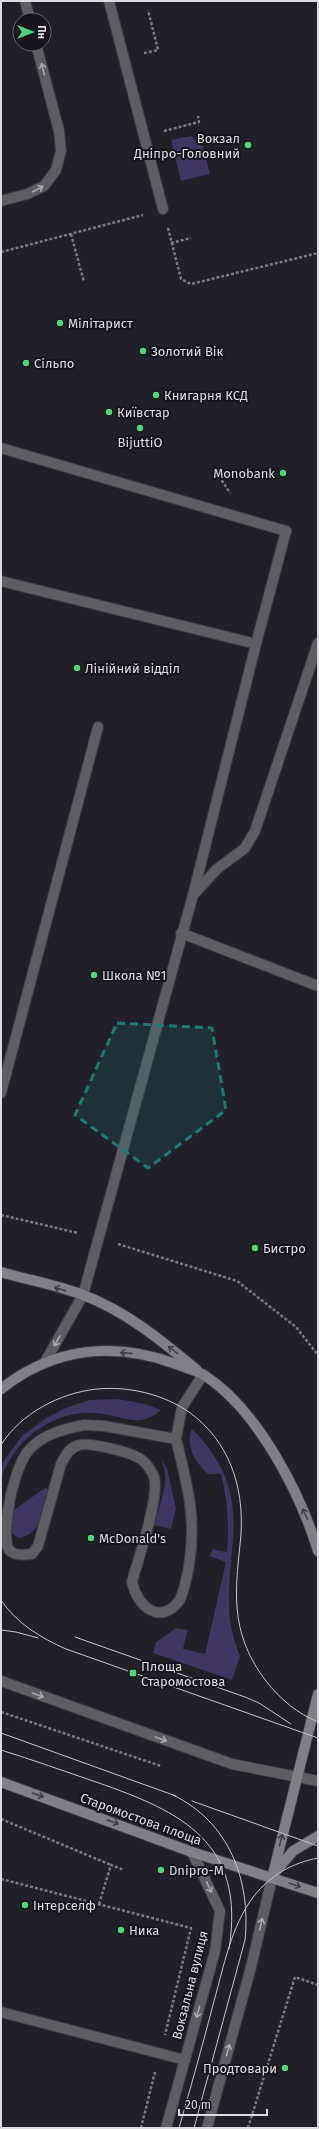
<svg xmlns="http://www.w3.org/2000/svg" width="319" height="2129" font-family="'Fira Sans',sans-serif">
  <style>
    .green { fill: #3e3562 }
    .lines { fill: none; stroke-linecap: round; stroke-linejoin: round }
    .lane-casing { stroke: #3b3942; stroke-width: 12 }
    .street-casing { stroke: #3b3942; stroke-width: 12 }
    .secondary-casing { stroke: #3b3942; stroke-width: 12 }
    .path { stroke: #79787f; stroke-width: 2.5; stroke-dasharray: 3 2; stroke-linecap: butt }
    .lane { stroke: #5e5e62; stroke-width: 10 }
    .street { stroke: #5e5e62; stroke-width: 10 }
    .secondary { stroke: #818087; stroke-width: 10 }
    .tram { stroke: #c5c4ca; stroke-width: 1 }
    .oneway { stroke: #a9a9ae }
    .oneway2 { stroke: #414048 }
    .marked { fill: #197b74; fill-opacity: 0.2; stroke: #197b74; stroke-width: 3; stroke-dasharray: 8 5; stroke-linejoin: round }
    .poi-dot { fill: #4fd675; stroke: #17161e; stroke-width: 1.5 }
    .labels { text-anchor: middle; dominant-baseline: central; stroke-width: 4; stroke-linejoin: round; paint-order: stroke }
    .poi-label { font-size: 13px; fill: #dbdbe0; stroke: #17161e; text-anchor: start }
    .street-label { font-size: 13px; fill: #dbdbe0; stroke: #17161e }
  </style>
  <rect width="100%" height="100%" fill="#211f28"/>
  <g class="green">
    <path d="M191 136 203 147 210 174 181 181 171 140Z"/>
    <path d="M118 1399 145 1404 161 1410C137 1431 119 1413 92 1413 50 1411 15 1441 1 1478L3 1462 22 1436 46 1418 68 1407 90 1400Z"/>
    <path d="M192 1429C272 1508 205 1572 240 1656L232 1680 153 1653 156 1642 176 1628 188 1630 183 1649 205 1654 226 1562 209 1556 213 1549 227 1552C229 1525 228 1500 221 1474H208C195 1462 185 1447 192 1429Z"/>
    <path d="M161 1459 167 1468 176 1509 171 1529 154 1525C160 1503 171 1480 161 1459Z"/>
    <path d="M45 1488 48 1489C43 1509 42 1535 18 1538L10 1531 11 1512Z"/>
  </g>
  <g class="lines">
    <defs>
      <g id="lane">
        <path d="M25 1 30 20"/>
        <path d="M1 201 27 194 44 186 56 170 61 151 59 131 36 44"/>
        <path d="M1 581 256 644"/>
        <path d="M194 894 217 869 245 848 255 831 318 643"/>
        <path d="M181 933 318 986"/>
        <path d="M1 1093 98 727"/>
        <path d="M45 1362 83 1295 193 895 256 644 286 531"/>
        <path d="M84 1425 104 1426 176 1439C187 1484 197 1518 189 1565 188 1573 183 1595 179 1601 160 1626 137 1606 132 1582 138 1559 160 1497 154 1477 152 1471 145 1461 139 1458 129 1452 90 1442 79 1445 70 1447 65 1456 61 1464L38 1546 32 1554C24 1555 15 1556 9 1550 0 1533 14 1466 29 1450 43 1434 64 1429 84 1425Z"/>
        <path d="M176 1439 182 1407 203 1375"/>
        <path d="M1 2012 185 2060"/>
      </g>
      <g id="street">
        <path d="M109 1 163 209"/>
        <path d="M1 448 286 531"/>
        <path d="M1 1681 232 1764 318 1781"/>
        <path d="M166 2128 215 1951 220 1911 192 1852"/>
        <path d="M207 2128 251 1967 272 1878"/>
      </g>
      <g id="secondary">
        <path d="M1 1272C28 1280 57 1285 83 1295 126 1311 162 1341 197 1370"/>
        <path d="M1 1389C53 1348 113 1341 176 1364 185 1368 196 1370 204 1375 257 1409 300 1492 318 1551"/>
        <path d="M1 1782 192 1852 318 1893"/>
        <path d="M276 1871 293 1851 318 1836"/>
        <path d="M272 1878 318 1694"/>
      </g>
    </defs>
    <use href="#lane" class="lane-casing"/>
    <use href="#street" class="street-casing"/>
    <use href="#secondary" class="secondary-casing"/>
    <g class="path">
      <path d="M144 53 158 50 148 10"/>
      <path d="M164 131 199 122 198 116"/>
      <path d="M168 228 181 279 191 284 318 253"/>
      <path d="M71 234 84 282"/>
      <path d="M171 243 191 238"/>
      <path d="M1 252 143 215"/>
      <path d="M219 476 230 493"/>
      <path d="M1 1215 78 1233"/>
      <path d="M118 1244 237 1281 296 1327 318 1355"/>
      <path d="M1 1712 161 1766"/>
      <path d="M1 1819 111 1865"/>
      <path d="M1 1879 191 1928 165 2035"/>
      <path d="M99 1904 111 1865 124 1870"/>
      <path d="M141 2128 155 2072"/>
      <path d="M248 2128 295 1977 318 1985"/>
    </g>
    <use href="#lane" class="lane"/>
    <use href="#street" class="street"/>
    <use href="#secondary" class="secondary"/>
    <g class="tram">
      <path d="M1 1445C21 1413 60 1393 97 1389 128 1386 163 1394 189 1412 229 1441 244 1486 241 1534 239 1558 235 1583 237 1607 239 1635 249 1659 266 1681 280 1699 298 1714 318 1722"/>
      <path d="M1 1600C16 1623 41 1638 66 1649L318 1738"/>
      <path d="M1 1630 16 1632 38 1638"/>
      <path d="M75 1637 245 1697 259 1703 291 1724"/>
      <path d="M1 1733 176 1796"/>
      <path d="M1 1750C33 1760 64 1771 96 1782 183 1812 246 1843 229 1949"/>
      <path d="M173 1795C229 1822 251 1880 245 1940L194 2128"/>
      <path d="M192 1801 318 1846"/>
      <path d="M179 2128C191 2086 203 2044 214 2001 224 1966 231 1926 254 1896 271 1875 292 1863 318 1858"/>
    </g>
  </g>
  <defs><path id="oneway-shaft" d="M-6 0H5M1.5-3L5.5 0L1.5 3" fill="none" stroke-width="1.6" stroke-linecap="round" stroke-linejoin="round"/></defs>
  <g class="oneway">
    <use href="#oneway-shaft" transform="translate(43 69) rotate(-104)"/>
    <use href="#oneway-shaft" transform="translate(38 189) rotate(-28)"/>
    <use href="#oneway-shaft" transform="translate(57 1341) rotate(120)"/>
    <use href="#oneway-shaft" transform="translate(38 1695) rotate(20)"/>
    <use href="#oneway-shaft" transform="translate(161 1739) rotate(20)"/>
    <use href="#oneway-shaft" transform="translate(209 1887) rotate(65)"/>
    <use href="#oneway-shaft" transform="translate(261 1924) rotate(-77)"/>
    <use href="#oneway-shaft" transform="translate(198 2012) rotate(106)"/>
    <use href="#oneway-shaft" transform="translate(228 2050) rotate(-75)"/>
  </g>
  <g class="oneway2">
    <use href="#oneway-shaft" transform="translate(60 1289) rotate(-164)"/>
    <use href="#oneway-shaft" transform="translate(173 1350) rotate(-142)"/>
    <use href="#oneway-shaft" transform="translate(126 1353) rotate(-176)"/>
    <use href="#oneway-shaft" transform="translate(305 1514) rotate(-115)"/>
    <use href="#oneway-shaft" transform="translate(38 1795) rotate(19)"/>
    <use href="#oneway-shaft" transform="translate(113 1822) rotate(20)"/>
    <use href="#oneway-shaft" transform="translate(281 1840) rotate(-76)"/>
    <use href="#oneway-shaft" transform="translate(295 1885) rotate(18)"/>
  </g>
  <path class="marked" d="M117 1023 212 1028 226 1110 148 1168 75 1115Z"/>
  <g class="poi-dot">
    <circle cx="248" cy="145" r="4"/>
    <circle cx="60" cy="323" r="4"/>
    <circle cx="143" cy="351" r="4"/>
    <circle cx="26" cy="363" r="4"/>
    <circle cx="156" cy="395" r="4"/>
    <circle cx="109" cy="412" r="4"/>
    <circle cx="140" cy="428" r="4"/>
    <circle cx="283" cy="473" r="4"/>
    <circle cx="77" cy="668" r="4"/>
    <circle cx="94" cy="975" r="4"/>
    <circle cx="255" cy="1248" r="4"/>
    <circle cx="91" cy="1538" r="4"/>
    <rect x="129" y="1669" width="8" height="8" rx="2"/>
    <circle cx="161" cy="1870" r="4"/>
    <circle cx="25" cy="1905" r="4"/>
    <circle cx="121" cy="1930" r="4"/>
    <circle cx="285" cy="2068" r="4"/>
  </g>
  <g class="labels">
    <g class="poi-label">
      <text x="240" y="138" text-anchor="end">Вокзал<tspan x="240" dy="15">Днiпро-Головний</tspan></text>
      <text x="68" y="323">Мілітарист</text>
      <text x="151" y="351">Золотий Вік</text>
      <text x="34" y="363">Сільпо</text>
      <text x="164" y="395">Книгарня КСД</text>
      <text x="117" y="412">Київстар</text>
      <text x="140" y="442" text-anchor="middle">BijuttiO</text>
      <text x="275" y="473" text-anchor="end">Monobank</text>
      <text x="85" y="668">Лінійний відділ</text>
      <text x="102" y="975">Школа №1</text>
      <text x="263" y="1248">Бистро</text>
      <text x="99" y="1538">McDonald's</text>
      <text x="141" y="1666">Площа<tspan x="141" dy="15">Старомостова</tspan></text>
      <text x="169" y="1870">Dnipro-M</text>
      <text x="33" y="1905">Інтерселф</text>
      <text x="129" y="1930">Ника</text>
      <text x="277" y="2068" text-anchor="end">Продтовари</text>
    </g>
    <g class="street-label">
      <text transform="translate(141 1819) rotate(20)">Старомостова площа</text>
      <text transform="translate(190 1985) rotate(-76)">Вокзальна вулиця</text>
    </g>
  </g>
  <rect width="319" height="2129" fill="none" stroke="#dbdbe0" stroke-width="4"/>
  <g transform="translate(32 32) rotate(90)"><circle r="19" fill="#17161e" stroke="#65656c"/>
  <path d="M0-3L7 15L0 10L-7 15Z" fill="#4fd675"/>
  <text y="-6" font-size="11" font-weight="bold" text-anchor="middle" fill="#dbdbe0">Пн</text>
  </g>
  <path d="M179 2109v6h88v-6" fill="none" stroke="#dbdbe0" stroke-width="2"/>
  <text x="185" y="2109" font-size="12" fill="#dbdbe0" stroke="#17161e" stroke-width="3" paint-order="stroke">20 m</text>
</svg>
